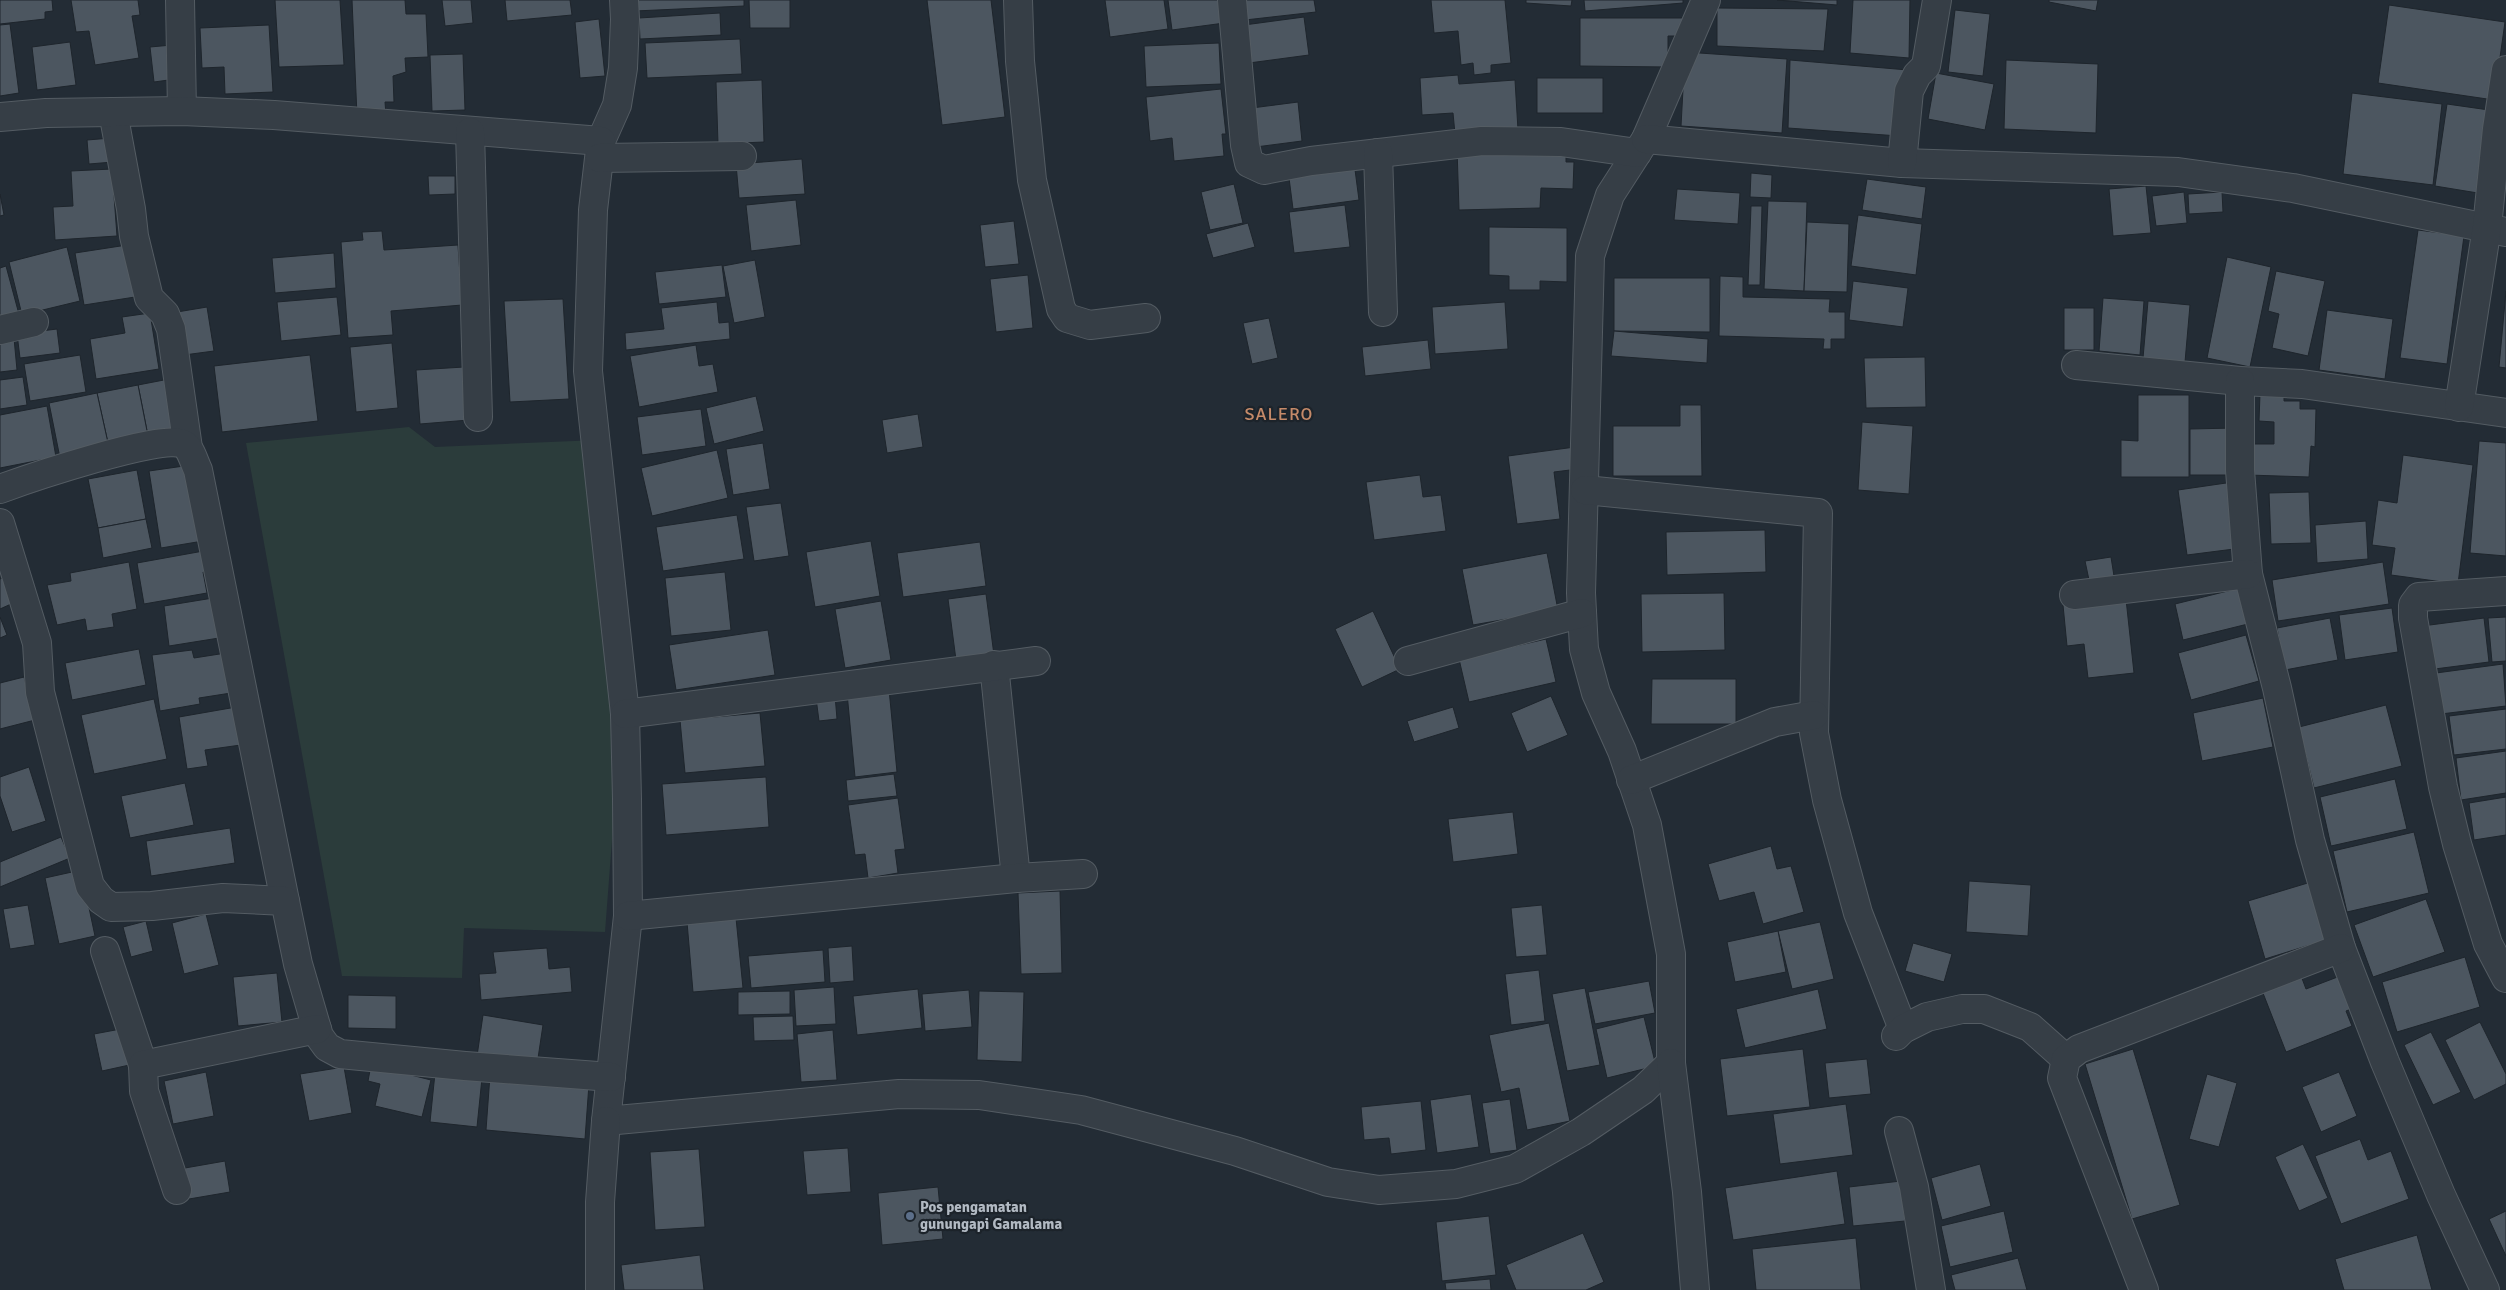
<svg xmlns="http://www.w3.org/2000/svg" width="2506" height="1290" font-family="Signika,sans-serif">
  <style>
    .green { fill: #2b3c3b }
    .building { fill: #4c5660; stroke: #1e252c }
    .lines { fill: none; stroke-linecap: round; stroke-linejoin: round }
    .minor-casing { stroke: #545c63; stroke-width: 30 }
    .minor { stroke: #363e46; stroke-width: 28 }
    .service-dot { fill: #5c6f8a; stroke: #1c232a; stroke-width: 2 }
    .labels { text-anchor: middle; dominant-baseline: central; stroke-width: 4.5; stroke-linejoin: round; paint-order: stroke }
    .poi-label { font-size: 15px; font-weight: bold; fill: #b1b9c2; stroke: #1c232a; text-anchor: start }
    .quarter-label { font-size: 18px; letter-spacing: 1px; fill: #c58a69; stroke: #1c232a }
  </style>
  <rect width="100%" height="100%" fill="#232c35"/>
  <path class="green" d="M409 427 435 447 598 440 616 788 605 932 464 928 462 978 342 976 246 443Z"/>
  <g class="building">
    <path d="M0 0H52L53 11 45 12V19L0 24Z"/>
    <path d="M71 0H138L140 15 132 16 139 58 95 65 89 31 76 32Z"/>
    <path d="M275 0H340L344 65 279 67Z"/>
    <path d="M352 0H405L406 14H426L428 57 405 58 406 72 393 76 394 102H385L386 115 357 116Z"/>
    <path d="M442 0H471L473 23 445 26Z"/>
    <path d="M505 0H570L572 15 507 21Z"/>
    <path d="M635 0H744V6L635 11Z"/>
    <path d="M749 0H790V28H750Z"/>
    <path d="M927 0H991L1005 117 942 125Z"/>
    <path d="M1105 0H1164L1168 29 1110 37Z"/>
    <path d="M1168 0H1230L1232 22 1172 30Z"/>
    <path d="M1243 0H1314L1316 12 1245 20Z"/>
    <path d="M1431 0H1505L1511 63 1491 65V73L1474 75 1473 63 1461 65 1458 31 1434 33Z"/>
    <path d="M1526 0H1572L1571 6 1526 3Z"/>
    <path d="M1584 0H1683V3L1585 11Z"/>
    <path d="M1777 0H1837V5Z"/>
    <path d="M1853 0H1910L1909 58 1850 53Z"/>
    <path d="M2049 0H2098L2096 11 2049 2Z"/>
    <path d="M2389 5 2505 22 2494 100 2378 83Z"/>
    <path d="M1717 8 1828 9 1824 51 1717 46Z"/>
    <path d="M1955 10 1990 14 1983 76 1948 72Z"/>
    <path d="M720 13 721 35 640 39 639 18Z"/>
    <path d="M1304 17 1309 55 1249 63 1244 25Z"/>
    <path d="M1580 18H1686L1687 36H1668V67L1580 66Z"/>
    <path d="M599 19 605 76 580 78 575 22Z"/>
    <path d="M10 24 19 93 0 96V25Z"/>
    <path d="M269 25 273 92 225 94 224 67 202 68 200 28Z"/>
    <path d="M740 39 742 74 647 78 645 43Z"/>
    <path d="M70 42 76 85 37 90 32 47Z"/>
    <path d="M1219 43 1221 84 1146 87 1144 46Z"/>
    <path d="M172 45 176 79 154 82 150 47Z"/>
    <path d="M1685 52 1787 59 1782 133 1681 126Z"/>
    <path d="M463 54 465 110 432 111 430 55Z"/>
    <path d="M1790 60 1908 70 1899 136 1788 128Z"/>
    <path d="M2006 60 2098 64 2096 133 2004 129Z"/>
    <path d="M1936 73 1994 84 1985 130 1928 119Z"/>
    <path d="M1458 75 1459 84 1515 80 1518 130 1455 134 1453 113 1422 115 1420 78Z"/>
    <rect x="1537" y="78" width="66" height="35"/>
    <path d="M762 80 764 142 718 144 716 82Z"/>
    <path d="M1221 89 1226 134H1222L1224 156 1174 161 1172 138 1150 141 1146 97Z"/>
    <path d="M2352 93 2442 104 2433 185 2343 174Z"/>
    <path d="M1298 102 1302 141 1248 148 1244 109Z"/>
    <path d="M2447 104 2496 111 2484 194 2435 186Z"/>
    <path d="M111 138 113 162 89 164 87 140Z"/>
    <path d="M1566 144V162H1574L1573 189 1541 188 1540 208 1459 210 1457 148Z"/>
    <path d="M802 159 805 194 739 198 736 164Z"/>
    <path d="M1354 162 1359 200 1293 209 1288 170Z"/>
    <path d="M112 169 117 236 55 240 53 207 73 206 71 171Z"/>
    <path d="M1751 173 1772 175 1771 198 1750 197Z"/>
    <path d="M428 176H455V194L429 195Z"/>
    <path d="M1867 179 1926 187 1922 219 1862 210Z"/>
    <path d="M1234 184 1243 223 1210 230 1201 192Z"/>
    <path d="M2146 186 2151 233 2113 236 2109 189Z"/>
    <path d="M1677 189 1740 193 1738 224 1674 220Z"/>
    <path d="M2184 192 2187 223 2156 226 2152 196Z"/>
    <path d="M2222 192 2223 212 2189 214 2188 194Z"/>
    <path d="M0 194 4 215 0 216Z"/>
    <path d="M796 200 801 245 751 251 746 205Z"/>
    <path d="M1768 201 1807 202 1804 291 1764 289Z"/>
    <path d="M1345 205 1350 247 1294 253 1289 212Z"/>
    <path d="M1751 206H1762L1760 285H1748Z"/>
    <path d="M1858 215 1922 224 1916 275 1851 266Z"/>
    <path d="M1014 221 1019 264 985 267 980 225Z"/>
    <path d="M1807 222 1849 224 1847 292 1804 291Z"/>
    <path d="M1248 223 1255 247 1213 258 1206 234Z"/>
    <path d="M1489 227 1567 228V282L1540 281V290H1509V276L1489 275Z"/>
    <path d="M2418 230 2464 236 2447 364 2400 358Z"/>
    <path d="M382 231 384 250 458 245 462 305 391 311 393 335 348 338 341 242 363 240 362 232Z"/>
    <path d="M127 245 135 297 84 305 75 253Z"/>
    <path d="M67 247 80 301 22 315 9 262Z"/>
    <path d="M334 253 336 288 275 293 272 258Z"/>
    <path d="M2227 257 2271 267 2250 367 2207 358Z"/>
    <path d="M755 260 765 317 734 323 723 266Z"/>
    <path d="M722 265 726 297 659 304 655 272Z"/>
    <path d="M6 266 20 318 0 323V268Z"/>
    <path d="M2276 271 2325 281 2308 356 2272 348 2279 314 2268 311Z"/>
    <path d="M1028 275 1033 328 996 332 990 279Z"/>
    <path d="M1720 276 1743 277V297L1830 299 1829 312H1845V339H1831V349H1823L1824 339 1719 336Z"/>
    <path d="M1614 278H1710V332L1614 331Z"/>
    <path d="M1853 281 1908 288 1903 327 1849 320Z"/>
    <path d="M2506 291V368L2499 367Z"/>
    <path d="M337 297 341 335 281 341 277 302Z"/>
    <path d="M2103 298 2144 301 2140 355 2099 351Z"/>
    <path d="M563 299 569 399 510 402 504 301Z"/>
    <path d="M2148 301 2190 305 2185 362 2143 358Z"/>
    <path d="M717 302 719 323 729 322 730 339 626 350 625 333 664 329 661 308Z"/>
    <path d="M1505 302 1508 349 1435 354 1432 307Z"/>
    <path d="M207 307 214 351 184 355 177 312Z"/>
    <rect x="2064" y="308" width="30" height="42"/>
    <path d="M2327 310 2393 319 2385 379 2319 370Z"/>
    <path d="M150 313 159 369 96 379 90 339 125 333 122 317Z"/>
    <path d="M1269 318 1278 358 1252 364 1243 323Z"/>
    <path d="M57 329 60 353 20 358 17 334Z"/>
    <path d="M1614 331 1708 339 1707 363 1611 356Z"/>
    <path d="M14 338 17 370 0 372V340Z"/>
    <path d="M1428 340 1431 369 1365 376 1362 347Z"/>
    <path d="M392 343 398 408 356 412 350 347Z"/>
    <path d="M696 345 699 366 713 364 718 392 639 407 630 356Z"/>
    <path d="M80 355 86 392 30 401 24 364Z"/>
    <path d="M310 355 318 421 222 432 214 366Z"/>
    <path d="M1925 357 1926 407 1866 408 1864 358Z"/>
    <path d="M464 367 469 420 420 424 416 370Z"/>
    <path d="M23 377 27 405 0 409V380Z"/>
    <path d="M169 379 181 435 149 441 138 385Z"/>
    <path d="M138 385 149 441 110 452 97 393Z"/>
    <path d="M97 393 110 452 61 463 49 403Z"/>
    <path d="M2260 394 2284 395V401H2300V409H2316L2315 447 2311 446 2309 477 2248 475 2249 444H2274V422L2259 421Z"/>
    <path d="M2138 395H2189V477H2121V440L2138 441Z"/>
    <path d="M756 396 764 431 714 444 706 408Z"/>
    <path d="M1680 405H1701L1702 476H1613V426H1680Z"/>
    <path d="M47 406 56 457 0 468V415Z"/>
    <path d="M701 409 706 446 642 455 637 417Z"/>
    <path d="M918 414 923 447 887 453 882 420Z"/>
    <path d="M1862 422 1913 426 1909 494 1858 490Z"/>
    <path d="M2235 428 2236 475H2190V429Z"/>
    <path d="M2479 441 2506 443V556L2470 553Z"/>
    <path d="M763 443 770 489 733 495 726 449Z"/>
    <path d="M1575 447 1578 469 1554 472 1560 519 1517 524 1508 456Z"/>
    <path d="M717 450 728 498 652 516 641 468Z"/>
    <path d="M2403 455 2473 465 2458 584 2391 575 2395 548 2372 545 2378 500 2397 503Z"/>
    <path d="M191 465 203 541 161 548 149 471Z"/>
    <path d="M137 470 146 519 98 528 88 479Z"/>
    <path d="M1420 475 1423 497 1441 495 1446 531 1374 540 1366 482Z"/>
    <path d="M2233 482 2242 548 2187 555 2178 490Z"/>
    <path d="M2309 492 2311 543 2271 544 2269 493Z"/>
    <path d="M781 503 789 556 754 561 746 507Z"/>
    <path d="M737 515 744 559 663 571 656 527Z"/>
    <path d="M146 519 152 548 103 558 98 528Z"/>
    <path d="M2366 521 2368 559 2317 563 2315 525Z"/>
    <path d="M1765 530 1766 572 1667 575 1666 532Z"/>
    <path d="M871 541 880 596 815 607 806 552Z"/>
    <path d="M980 542 986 586 903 597 897 553Z"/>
    <path d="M209 550 213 570 203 572 207 593 144 604 137 563Z"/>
    <path d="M1547 553 1558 610 1473 625 1462 569Z"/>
    <path d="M2111 557 2114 576 2089 580 2085 561Z"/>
    <path d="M129 562 137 609 112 614 114 627 87 631 85 619 57 625 47 585 71 581 70 573Z"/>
    <path d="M2383 562 2389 604 2278 621 2272 580Z"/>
    <path d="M725 572 731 630 671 636 665 578Z"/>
    <path d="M9 575 20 600 0 609V579Z"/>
    <path d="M2248 586 2256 622 2183 640 2175 604Z"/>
    <path d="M1724 593 1725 650 1642 652 1641 594Z"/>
    <path d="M986 594 994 655 956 660 948 599Z"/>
    <path d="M213 598 219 638 169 646 164 606Z"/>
    <path d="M2126 599 2134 673 2088 678 2084 644 2067 646 2063 605Z"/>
    <path d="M881 601 891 660 845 668 835 609Z"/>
    <path d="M2392 608 2398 652 2345 660 2339 615Z"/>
    <path d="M1373 611 1400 669 1362 687 1335 629Z"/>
    <path d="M0 617 7 635 0 638Z"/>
    <path d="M2506 617V661L2492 662 2488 618Z"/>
    <path d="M2330 618 2338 660 2285 670 2277 628Z"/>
    <path d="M2484 618 2489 662 2427 670 2422 626Z"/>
    <path d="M768 630 775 675 676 690 669 645Z"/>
    <path d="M2246 635 2259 681 2191 700 2178 653Z"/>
    <path d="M1546 639 1556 682 1469 702 1459 659Z"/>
    <path d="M139 649 146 685 72 700 65 663Z"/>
    <path d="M192 650 194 658 226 653 231 693 199 698 200 704 160 711 152 655Z"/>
    <path d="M2503 664 2506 706 2441 714 2436 673Z"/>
    <path d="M24 677 35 720 0 729V683Z"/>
    <path d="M1652 679H1736V724H1651Z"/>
    <path d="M889 689 897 772 855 777 847 693Z"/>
    <path d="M835 695 837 719 819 721 816 698Z"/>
    <path d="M1551 696 1568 735 1527 752 1511 713Z"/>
    <path d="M2263 698 2273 747 2202 761 2193 713Z"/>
    <path d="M154 699 167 759 94 774 81 715Z"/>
    <path d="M2386 705 2402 766 2314 788 2299 727Z"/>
    <path d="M242 706 248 744 205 750 208 766 187 769 179 717Z"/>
    <path d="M1453 707 1459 728 1414 742 1407 721Z"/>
    <path d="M2506 709V749L2454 755 2449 716Z"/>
    <path d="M760 713 765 766 685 773 680 720Z"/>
    <path d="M2506 751V793L2461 800 2456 758Z"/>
    <path d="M29 767 46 821 12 832 0 796V777Z"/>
    <path d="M894 774 897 796 848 801 846 780Z"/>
    <path d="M766 777 769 827 666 835 662 784Z"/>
    <path d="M2395 779 2407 829 2331 846 2320 797Z"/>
    <path d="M185 783 194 825 130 838 121 796Z"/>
    <path d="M2506 797V835L2474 840 2469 803Z"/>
    <path d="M898 798 905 849 895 850 898 873 868 878 865 854 855 855 848 805Z"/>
    <path d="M1513 812 1518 854 1453 862 1448 819Z"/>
    <path d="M230 828 235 863 151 876 146 841Z"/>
    <path d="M2414 832 2429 893 2347 912 2333 851Z"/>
    <path d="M61 837 70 858 0 887V862Z"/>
    <path d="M1771 846 1777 869 1791 866 1804 912 1763 924 1754 892 1719 901 1708 864Z"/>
    <path d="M81 870 95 936 59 944 45 878Z"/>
    <path d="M1969 881 2031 885 2028 936 1966 932Z"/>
    <path d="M2311 882 2329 939 2265 959 2248 901Z"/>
    <path d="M1060 891 1062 973 1021 974 1018 893Z"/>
    <path d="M2426 899 2445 952 2373 977 2354 925Z"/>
    <path d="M28 905 35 945 10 949 3 909Z"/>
    <path d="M1542 905 1547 955 1516 957 1511 908Z"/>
    <path d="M206 914 219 965 184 974 172 923Z"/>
    <path d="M736 918 743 988 693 992 687 922Z"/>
    <path d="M146 921 153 951 131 957 123 927Z"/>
    <path d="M1820 922 1834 979 1792 989 1778 931Z"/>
    <path d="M1778 931 1786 972 1735 982 1727 942Z"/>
    <path d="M1913 943 1952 954 1944 982 1905 971Z"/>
    <path d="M852 946 854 981 830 983 828 948Z"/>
    <path d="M547 948 549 969 570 967 572 992 481 1000 479 974 496 973 493 952Z"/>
    <path d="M823 950 825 982 751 988 748 956Z"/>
    <path d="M2465 957 2480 1007 2397 1032 2382 982Z"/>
    <path d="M1539 970 1545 1021 1511 1025 1505 974Z"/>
    <path d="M277 973 282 1022 238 1026 233 977Z"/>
    <path d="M2300 973 2306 989 2348 973 2361 1005 2346 1011 2352 1026 2286 1052 2261 988Z"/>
    <path d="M1649 981 1655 1013 1595 1024 1588 992Z"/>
    <path d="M834 987 836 1024 796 1026 794 990Z"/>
    <path d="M1585 988 1600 1065 1567 1071 1552 994Z"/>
    <path d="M918 989 922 1028 857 1035 853 996Z"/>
    <path d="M1818 989 1827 1029 1745 1048 1736 1009Z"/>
    <path d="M969 990 972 1027 925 1031 922 994Z"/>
    <path d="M790 991V1014L738 1015V992Z"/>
    <path d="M979 991 1024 992 1022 1062 977 1060Z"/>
    <path d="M348 995 396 996V1029L348 1028Z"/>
    <path d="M483 1015 543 1025 537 1065 477 1056Z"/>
    <path d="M793 1016 794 1040 754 1041 753 1017Z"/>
    <path d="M1644 1017 1656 1066 1607 1078 1596 1029Z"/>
    <path d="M2480 1022 2506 1074V1084L2474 1100 2445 1040Z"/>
    <path d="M1549 1023 1570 1121 1527 1130 1519 1088 1501 1092 1489 1035Z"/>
    <path d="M126 1028 134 1064 102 1071 94 1034Z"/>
    <path d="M833 1030 837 1080 801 1082 797 1034Z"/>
    <path d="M2431 1032 2461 1092 2433 1105 2404 1045Z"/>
    <path d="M1803 1049 1810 1107 1727 1116 1720 1059Z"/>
    <path d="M2133 1049 2180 1205 2132 1219 2085 1064Z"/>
    <path d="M1867 1059 1871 1094 1829 1098 1825 1063Z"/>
    <path d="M371 1065 431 1080 422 1117 375 1106 380 1084 368 1081Z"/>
    <path d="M344 1067 352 1113 309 1121 300 1074Z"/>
    <path d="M206 1072 214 1116 173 1124 164 1081Z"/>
    <path d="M2339 1072 2357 1116 2321 1132 2302 1087Z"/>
    <path d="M435 1073 482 1078 477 1127 430 1122Z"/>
    <path d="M2207 1074 2237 1083 2219 1147 2189 1139Z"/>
    <path d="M490 1075 589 1084 585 1139 486 1130Z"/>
    <path d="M1471 1094 1479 1147 1437 1153 1430 1100Z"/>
    <path d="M1510 1099 1517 1150 1490 1154 1482 1103Z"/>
    <path d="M1421 1101 1426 1150 1391 1154 1389 1138 1364 1140 1361 1107Z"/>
    <path d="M1846 1104 1853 1155 1780 1164 1773 1114Z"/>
    <path d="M2360 1139 2368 1160 2391 1151 2409 1199 2341 1224 2315 1156Z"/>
    <path d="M2303 1144 2328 1198 2299 1211 2275 1157Z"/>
    <path d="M848 1148 851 1192 807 1195 803 1151Z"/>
    <path d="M699 1149 705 1227 655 1230 650 1152Z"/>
    <path d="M225 1161 230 1192 189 1199 185 1168Z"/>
    <path d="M1980 1164 1991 1206 1942 1220 1931 1178Z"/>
    <path d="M1837 1171 1845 1224 1733 1240 1725 1188Z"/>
    <path d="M1901 1181 1905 1221 1853 1226 1849 1187Z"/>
    <path d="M938 1187 943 1239 882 1245 878 1193Z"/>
    <path d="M2004 1211 2013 1252 1950 1267 1941 1226Z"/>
    <path d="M2506 1211V1256L2489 1219Z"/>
    <path d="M1489 1216 1496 1275 1442 1281 1436 1222Z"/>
    <path d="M1583 1233 1604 1282 1586 1290H1516L1506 1265Z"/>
    <path d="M2417 1235 2432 1290H2344L2335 1259Z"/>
    <path d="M1856 1238 1861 1290H1756L1752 1249Z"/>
    <path d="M700 1255 704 1290H624L621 1265Z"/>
    <path d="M2018 1258 2027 1290H1955L1951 1275Z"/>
    <path d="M1490 1279 1491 1290H1446L1445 1283Z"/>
  </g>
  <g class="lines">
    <defs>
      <g id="minor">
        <path d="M180 0 182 111"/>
        <path d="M624 0 625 19 623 68 617 105 601 141 593 210 588 371 625 714 627 799 628 916 606 1121 899 1094 979 1095 1081 1110 1235 1151 1328 1182 1379 1190 1456 1184 1515 1169 1581 1132 1643 1090 1671 1063V954L1647 825 1622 751 1596 693 1584 649 1581 593 1588 332 1590 256 1610 195 1646 139 1706 0"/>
        <path d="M1018 0 1020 61 1032 180 1061 309 1067 318 1090 325 1146 318"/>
        <path d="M1232 0 1245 145 1249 163 1264 170 1311 161 1482 141 1561 142 1637 153"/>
        <path d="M113 112 131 209 134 236 149 298 165 314 171 329 188 448"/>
        <path d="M0 117 46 113 113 112 182 111 274 115 601 141"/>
        <path d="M470 132 478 417"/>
        <path d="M1646 139 1902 163 2178 172 2293 188 2506 232"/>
        <path d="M1378 153 1383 312"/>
        <path d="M600 158 742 156"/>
        <path d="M1902 163 1909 91 1917 75 1926 66 1937 0"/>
        <path d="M0 330 34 322"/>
        <path d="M2076 365 2240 381 2302 384 2506 413"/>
        <path d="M2240 381V470L2248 574 2277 688 2310 840 2341 948 2385 1062 2441 1195 2485 1290"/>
        <path d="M2459 407 2487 227 2497 129 2506 70"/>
        <path d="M0 489C27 479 163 433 183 444 191 448 194 462 198 470L285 901"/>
        <path d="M1585 490 1818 513 1814 733 1827 800 1858 913 1903 1029"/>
        <path d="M0 523 37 643 40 692 90 886 101 900 111 907 152 906 223 898 285 901 298 964 319 1036 327 1047 340 1054 465 1066 611 1077"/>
        <path d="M2506 591 2419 597 2413 605V618L2443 787 2457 844 2488 944 2506 978"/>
        <path d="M2074 595 2248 574"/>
        <path d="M1408 661 1582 613"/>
        <path d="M994 665 1016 878"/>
        <path d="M625 714 1036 661"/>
        <path d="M1631 780 1775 722 1814 715"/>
        <path d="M628 916 1016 878 1083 874"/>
        <path d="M105 951 143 1065"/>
        <path d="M1896 1036 1903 1029 1927 1017 1962 1009H1984L2030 1027 2066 1059"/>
        <path d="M1671 1063 1687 1192 1695 1290"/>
        <path d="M1899 1131 1914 1187 1931 1290"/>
        <path d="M177 1190 144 1091 143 1065 317 1029"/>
        <path d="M600 1290V1202L606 1121"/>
        <path d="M2144 1290 2062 1078 2066 1059 2079 1049 2341 948"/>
      </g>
    </defs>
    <use href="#minor" class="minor-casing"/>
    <use href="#minor" class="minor"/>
  </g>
  <circle class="service-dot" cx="910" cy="1216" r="5"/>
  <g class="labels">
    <g class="poi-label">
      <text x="920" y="1207">Pos pengamatan<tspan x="920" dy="17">gunungapi Gamalama</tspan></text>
    </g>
    <g class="quarter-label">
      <text x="1279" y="414">SALERO</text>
    </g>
  </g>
</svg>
